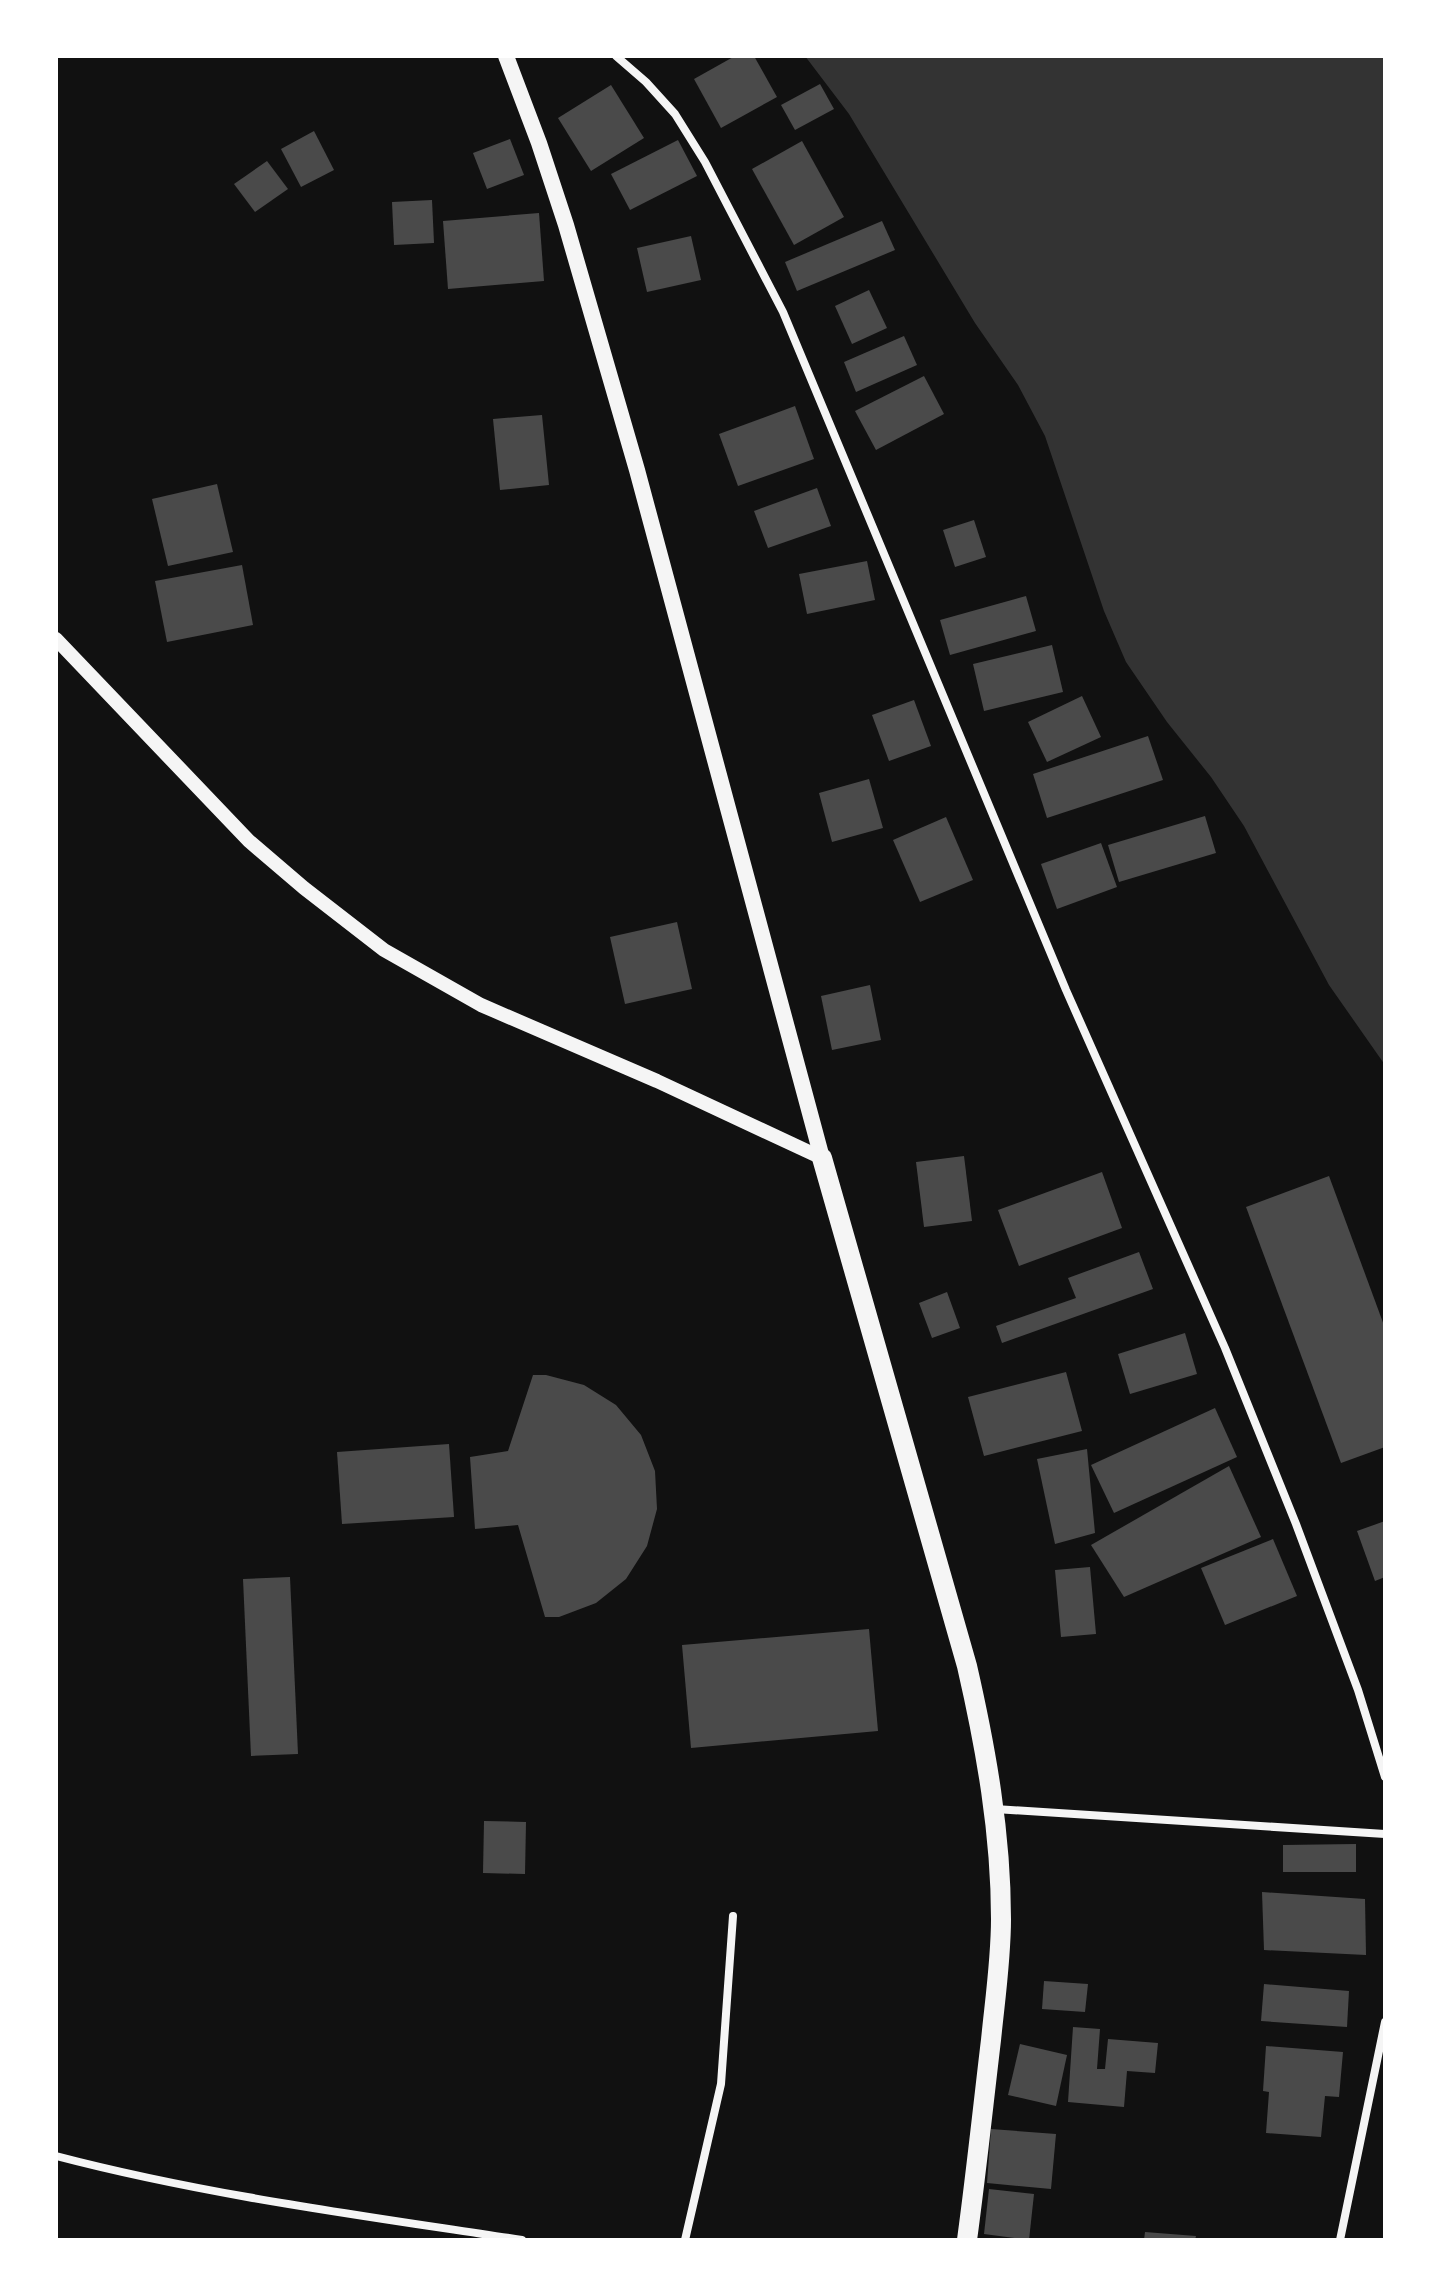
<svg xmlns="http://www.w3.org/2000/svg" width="1441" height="2296" font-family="'Sofia Sans Condensed',sans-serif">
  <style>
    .water { fill: #333 }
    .building { fill: #4a4a4a }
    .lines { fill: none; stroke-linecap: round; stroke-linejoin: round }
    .minor { stroke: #f5f5f5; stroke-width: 8 }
    .tertiary { stroke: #f5f5f5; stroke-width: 14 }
    .secondary { stroke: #f5f5f5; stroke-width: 16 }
    .primary { stroke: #f5f5f5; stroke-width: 20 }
  </style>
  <rect width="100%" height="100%" fill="#111"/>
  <path class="water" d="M805 56H1385V1065L1329 985 1244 826 1211 777 1167 722 1126 662 1104 611 1045 436 1018 385 975 323 849 114Z"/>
  <g class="building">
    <path d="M735 56H754L777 97 721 128 694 79Z"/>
    <path d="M820 84 834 109 795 130 781 105Z"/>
    <path d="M611 85 644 138 591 171 558 118Z"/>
    <path d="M314 131 334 170 301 187 281 149Z"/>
    <path d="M510 139 524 175 487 189 473 153Z"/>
    <path d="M678 140 697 176 630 210 611 174Z"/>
    <path d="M802 141 844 217 794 245 752 169Z"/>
    <path d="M267 161 288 189 255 212 234 184Z"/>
    <path d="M432 200 434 243 394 245 392 202Z"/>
    <path d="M539 213 544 281 448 289 443 221Z"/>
    <path d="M882 221 895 250 797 291 785 262Z"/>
    <path d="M691 236 701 280 647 292 637 248Z"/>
    <path d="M869 290 887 328 852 344 835 306Z"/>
    <path d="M904 336 917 365 856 392 844 362Z"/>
    <path d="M924 376 944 414 876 450 855 411Z"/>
    <path d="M795 406 814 459 738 486 719 434Z"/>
    <path d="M542 415 549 485 500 490 493 419Z"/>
    <path d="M217 484 233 552 168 566 152 499Z"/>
    <path d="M817 488 831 526 768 548 754 511Z"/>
    <path d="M974 520 986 557 955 567 943 530Z"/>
    <path d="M867 561 875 600 807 614 799 574Z"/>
    <path d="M242 565 253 625 167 642 155 581Z"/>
    <path d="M1026 596 1036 631 950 655 940 620Z"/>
    <path d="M1052 645 1063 692 984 711 973 664Z"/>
    <path d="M1082 696 1101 737 1047 762 1028 722Z"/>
    <path d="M914 700 931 746 889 761 872 715Z"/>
    <path d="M1148 736 1163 780 1047 818 1033 774Z"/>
    <path d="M869 779 883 828 832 842 819 793Z"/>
    <path d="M1205 816 1216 853 1119 882 1108 845Z"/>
    <path d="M946 817 973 880 920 902 893 840Z"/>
    <path d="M1101 843 1117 887 1057 909 1041 864Z"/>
    <path d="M677 922 692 989 625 1004 610 937Z"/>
    <path d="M870 985 881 1040 832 1050 821 996Z"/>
    <path d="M964 1156 972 1221 924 1227 916 1162Z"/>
    <path d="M1102 1172 1122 1228 1019 1266 998 1210Z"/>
    <path d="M1329 1176 1385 1328V1447L1341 1463 1246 1207Z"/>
    <path d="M1139 1252 1153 1289 1002 1343 996 1326 1076 1298 1068 1278Z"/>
    <path d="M947 1292 960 1328 932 1338 919 1303Z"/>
    <path d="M1185 1333 1197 1374 1130 1394 1118 1354Z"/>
    <path d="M1066 1372 1082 1431 984 1456 968 1397Z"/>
    <path d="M533 1375H546L584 1385 616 1405 641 1435 655 1471 657 1509 647 1546 626 1579 596 1603 559 1617H545L518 1525 475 1529 470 1457 508 1451Z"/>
    <path d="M1215 1408 1237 1457 1114 1513 1091 1465Z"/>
    <path d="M449 1444 454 1517 342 1524 337 1452Z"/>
    <path d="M1087 1449 1095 1533 1055 1544 1037 1459Z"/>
    <path d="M1229 1466 1261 1537 1124 1597 1091 1545Z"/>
    <path d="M1385 1521V1577L1375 1581 1357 1531Z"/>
    <path d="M1273 1539 1297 1596 1225 1625 1201 1568Z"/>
    <path d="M1090 1567 1096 1634 1061 1637 1055 1570Z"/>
    <path d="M290 1577 298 1754 251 1756 243 1579Z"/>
    <path d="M869 1629 878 1731 691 1748 682 1645Z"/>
    <path d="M484 1821 526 1822 525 1874 483 1873Z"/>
    <path d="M1356 1844V1872H1283V1845Z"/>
    <path d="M1262 1892 1365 1899 1366 1955 1264 1950Z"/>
    <path d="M1044 1981 1088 1984 1085 2012 1042 2009Z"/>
    <path d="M1264 1984 1349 1991 1347 2027 1261 2021Z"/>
    <path d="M1073 2027 1100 2029 1097 2069H1105L1108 2039 1158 2043 1155 2073 1127 2071 1124 2107 1068 2102Z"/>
    <path d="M1020 2044 1067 2055 1056 2106 1008 2095Z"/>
    <path d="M1266 2046 1343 2052 1339 2097 1325 2096 1321 2137 1266 2133 1269 2092 1263 2091Z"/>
    <path d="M991 2129 1056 2134 1051 2189 987 2183Z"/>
    <path d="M989 2189 1034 2194 1029 2240 984 2234Z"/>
    <path d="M1145 2232 1196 2236 1195 2240H1144Z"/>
  </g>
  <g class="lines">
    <g class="minor">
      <path d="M616 56 646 82 675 114 705 162 783 312 1066 990 1225 1348 1296 1524 1358 1690 1385 1777"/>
      <path d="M995 1809 1385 1834"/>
      <path d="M56 2156C209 2196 366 2216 522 2240"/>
      <path d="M685 2240 721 2084 733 1916"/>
      <path d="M1340 2240 1385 2022"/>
    </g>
    <path class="tertiary" d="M56 639 249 841 304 888 384 950 481 1005 657 1081 822 1158"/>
    <path class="secondary" d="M506 56 539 143 566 225 637 470 822 1158"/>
    <path class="primary" d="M822 1158 967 1666C986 1749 1001 1833 1001 1919 1001 1959 995 2000 991 2040 983 2107 976 2174 967 2240"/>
  </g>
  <rect width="1441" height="2296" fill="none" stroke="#ffffff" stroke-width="116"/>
</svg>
